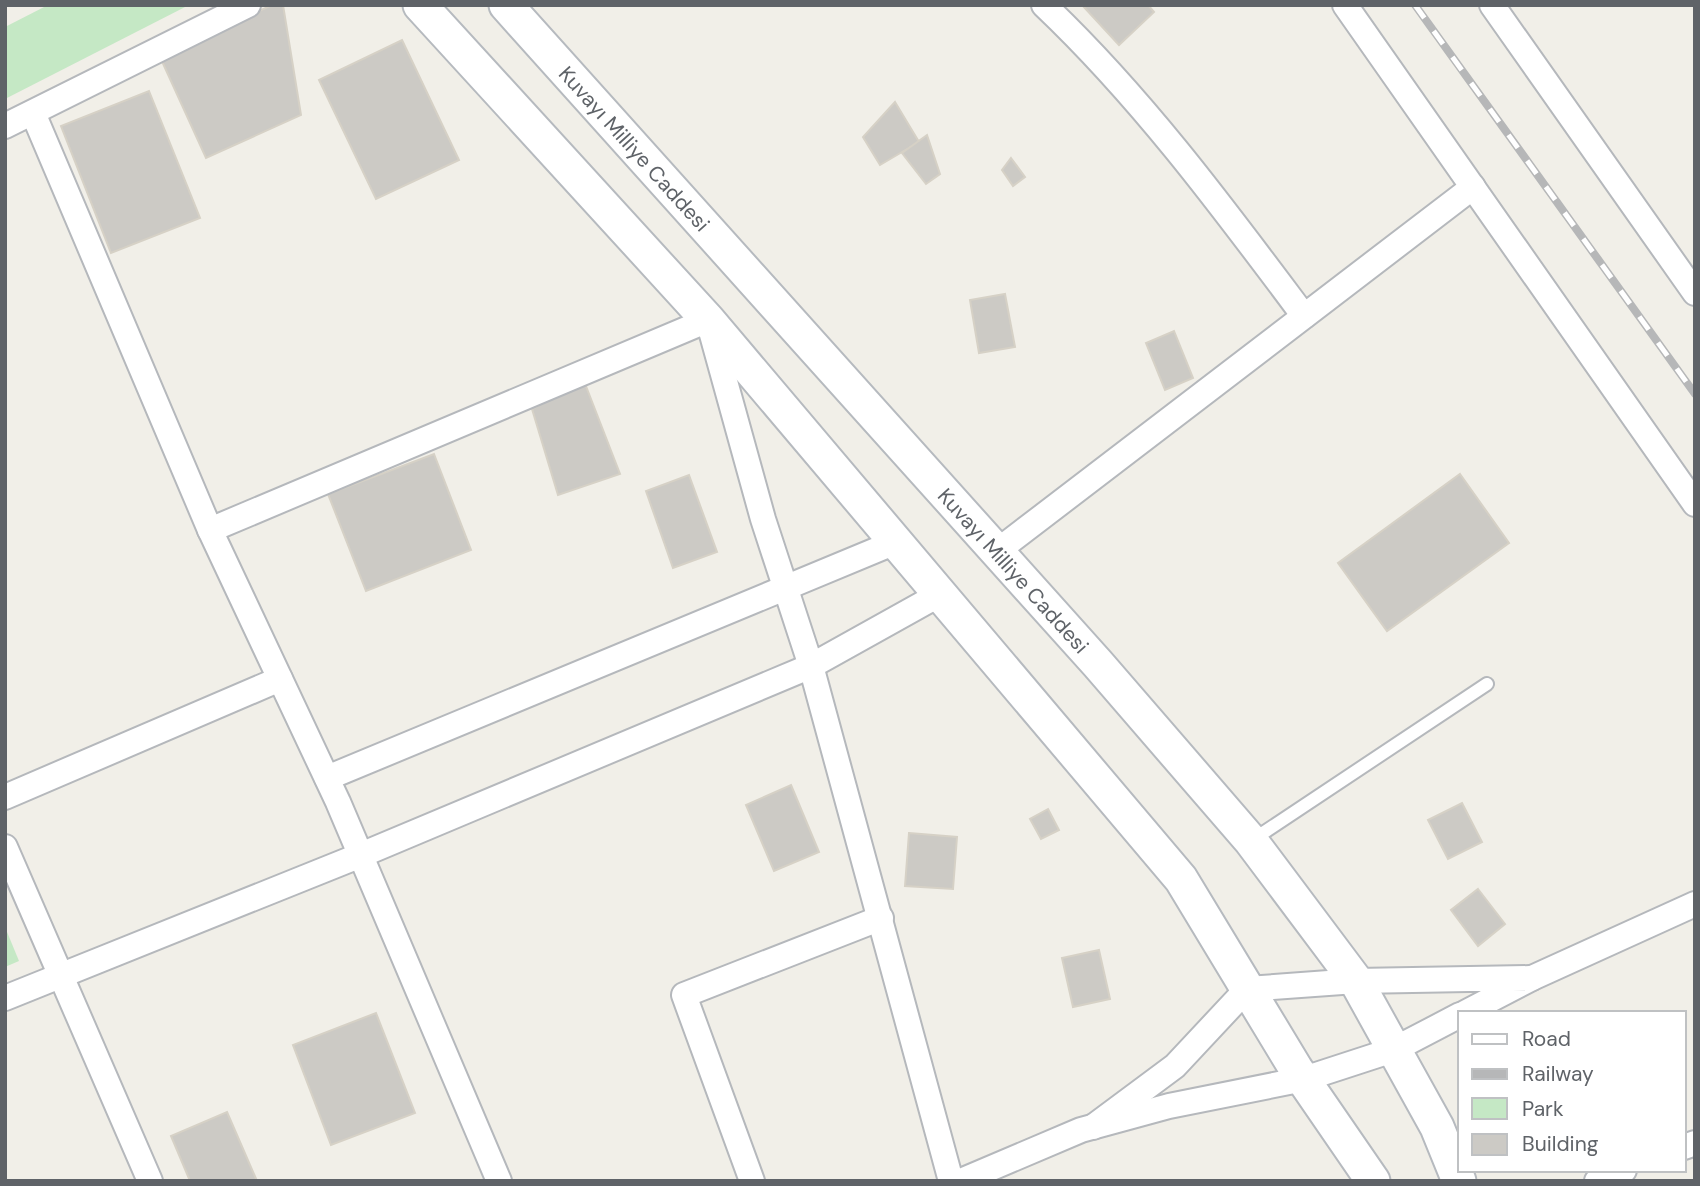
<svg xmlns="http://www.w3.org/2000/svg" width="1700" height="1186" font-family="'DM Sans',sans-serif">
  <style>
    .green { fill: #c5e8c5 }
    .building { fill: #cccac5; stroke: #d6d1c6; stroke-width: 2 }
    .lines { fill: none; stroke-linecap: round; stroke-linejoin: round }
    .service-casing { stroke: #b5b8bc; stroke-width: 16 }
    .minor-casing { stroke: #b5b8bc; stroke-width: 28 }
    .secondary-casing { stroke: #b6babf; stroke-width: 37 }
    .service { stroke: #fff; stroke-width: 12 }
    .minor { stroke: #fff; stroke-width: 24 }
    .secondary { stroke: #fff; stroke-width: 33 }
    .rail-casing { stroke: #b6b7b8; stroke-width: 8 }
    .rail { stroke: #fff; stroke-width: 5; stroke-dasharray: 16; stroke-linecap: butt }
    .labels { text-anchor: middle; dominant-baseline: central; stroke-width: 5; stroke-linejoin: round; paint-order: stroke }
    .street-label { font-size: 21px; fill: #5f6368; stroke: #fff }
  </style>
  <rect width="100%" height="100%" fill="#f1efe8"/>
  <g class="green">
    <path d="M48 5H189L5 99V27Z"/>
    <path d="M5 927 19 961 5 967Z"/>
  </g>
  <g class="building">
    <path d="M272 5H283L301 115 206 158 160 57Z"/>
    <path d="M1082 5H1148L1154 12 1119 45Z"/>
    <path d="M402 40 459 160 376 199 319 80Z"/>
    <path d="M149 91 200 218 111 253 61 126Z"/>
    <path d="M895 102 919 142 880 165 863 137Z"/>
    <path d="M927 135 940 174 926 184 902 153Z"/>
    <path d="M1011 158 1025 177 1013 186 1002 170Z"/>
    <path d="M1005 294 1015 347 979 353 970 300Z"/>
    <path d="M1174 331 1193 378 1165 390 1146 343Z"/>
    <path d="M584 381 620 474 558 495 532 409Z"/>
    <path d="M434 454 471 550 366 591 328 494Z"/>
    <path d="M1460 474 1509 543 1387 631 1338 563Z"/>
    <path d="M689 475 717 552 673 568 646 491Z"/>
    <path d="M791 785 819 852 774 871 746 805Z"/>
    <path d="M1462 803 1482 842 1448 859 1428 820Z"/>
    <path d="M1048 809 1059 830 1041 839 1030 819Z"/>
    <path d="M909 833 957 837 953 889 905 886Z"/>
    <path d="M1478 889 1505 924 1478 946 1451 910Z"/>
    <path d="M1099 950 1110 999 1073 1007 1062 958Z"/>
    <path d="M376 1013 415 1113 331 1145 293 1045Z"/>
    <path d="M227 1112 257 1181H190L171 1136Z"/>
  </g>
  <g class="lines">
    <defs>
      <path id="service" d="M1251 841 1487 684"/>
      <g id="minor">
        <path d="M1044 5C1142 98 1224 209 1304 316"/>
        <path d="M1345 5 1695 504"/>
        <path d="M1492 5 1695 293"/>
        <path d="M33 113 210 530 338 802 499 1181"/>
        <path d="M5 126 248 5"/>
        <path d="M210 530 708 320 763 519 811 666 951 1181"/>
        <path d="M996 552 1473 187"/>
        <path d="M327 778 898 541"/>
        <path d="M5 797 280 679"/>
        <path d="M5 847 150 1181"/>
        <path d="M1532 978 1695 904"/>
        <path d="M5 998 361 855 811 666 942 593"/>
        <path d="M1093 1127 1175 1066 1247 989 1356 981 1532 978 1465 1013"/>
        <path d="M1684 1147 1695 1143"/>
        <path d="M752 1181 684 995 881 918"/>
        <path d="M961 1181 1081 1130 1169 1106 1304 1079 1393 1050 1460 1015"/>
        <path d="M1597 1181 1624 1170"/>
      </g>
      <g id="secondary">
        <path d="M420 5 708 320 1181 879 1296 1069 1373 1181"/>
        <path d="M506 5 1098 664 1251 841 1356 981 1437 1127 1459 1181"/>
      </g>
    </defs>
    <use href="#service" class="service-casing"/>
    <use href="#minor" class="minor-casing"/>
    <use href="#secondary" class="secondary-casing"/>
    <use href="#service" class="service"/>
    <use href="#minor" class="minor"/>
    <use href="#secondary" class="secondary"/>
    <defs>
      <path id="rail" d="M1415 5 1695 394"/>
    </defs>
    <use href="#rail" class="rail-casing"/>
    <use href="#rail" class="rail"/>
  </g>
  <g class="labels">
    <g class="street-label">
      <text transform="translate(634 149) rotate(48)">Kuvayı Milliye Caddesi</text>
      <text transform="translate(1013 571) rotate(48)">Kuvayı Milliye Caddesi</text>
    </g>
  </g>
  <rect width="1700" height="1186" fill="none" stroke="#5f6368" stroke-width="14"/>
  <rect x="1458" y="1011" width="228" height="161" fill="#ffffff" stroke="#bfc1c3" stroke-width="2"/>
  <rect x="1472" y="1034" width="35" height="10" fill="#ffffff" stroke="#bfc1c3" stroke-width="2"/>
  <text x="1522" y="1046" font-size="21" fill="#5f6368">Road</text>
  <rect x="1472" y="1069" width="35" height="10" fill="#b6b7b8" stroke="#bfc1c3" stroke-width="2"/>
  <text x="1522" y="1081" font-size="21" fill="#5f6368">Railway</text>
  <rect x="1472" y="1098" width="35" height="21" fill="#c5e8c5" stroke="#bfc1c3" stroke-width="2"/>
  <text x="1522" y="1116" font-size="21" fill="#5f6368">Park</text>
  <rect x="1472" y="1134" width="35" height="21" fill="#cccac5" stroke="#bfc1c3" stroke-width="2"/>
  <text x="1522" y="1151" font-size="21" fill="#5f6368">Building</text>
</svg>
